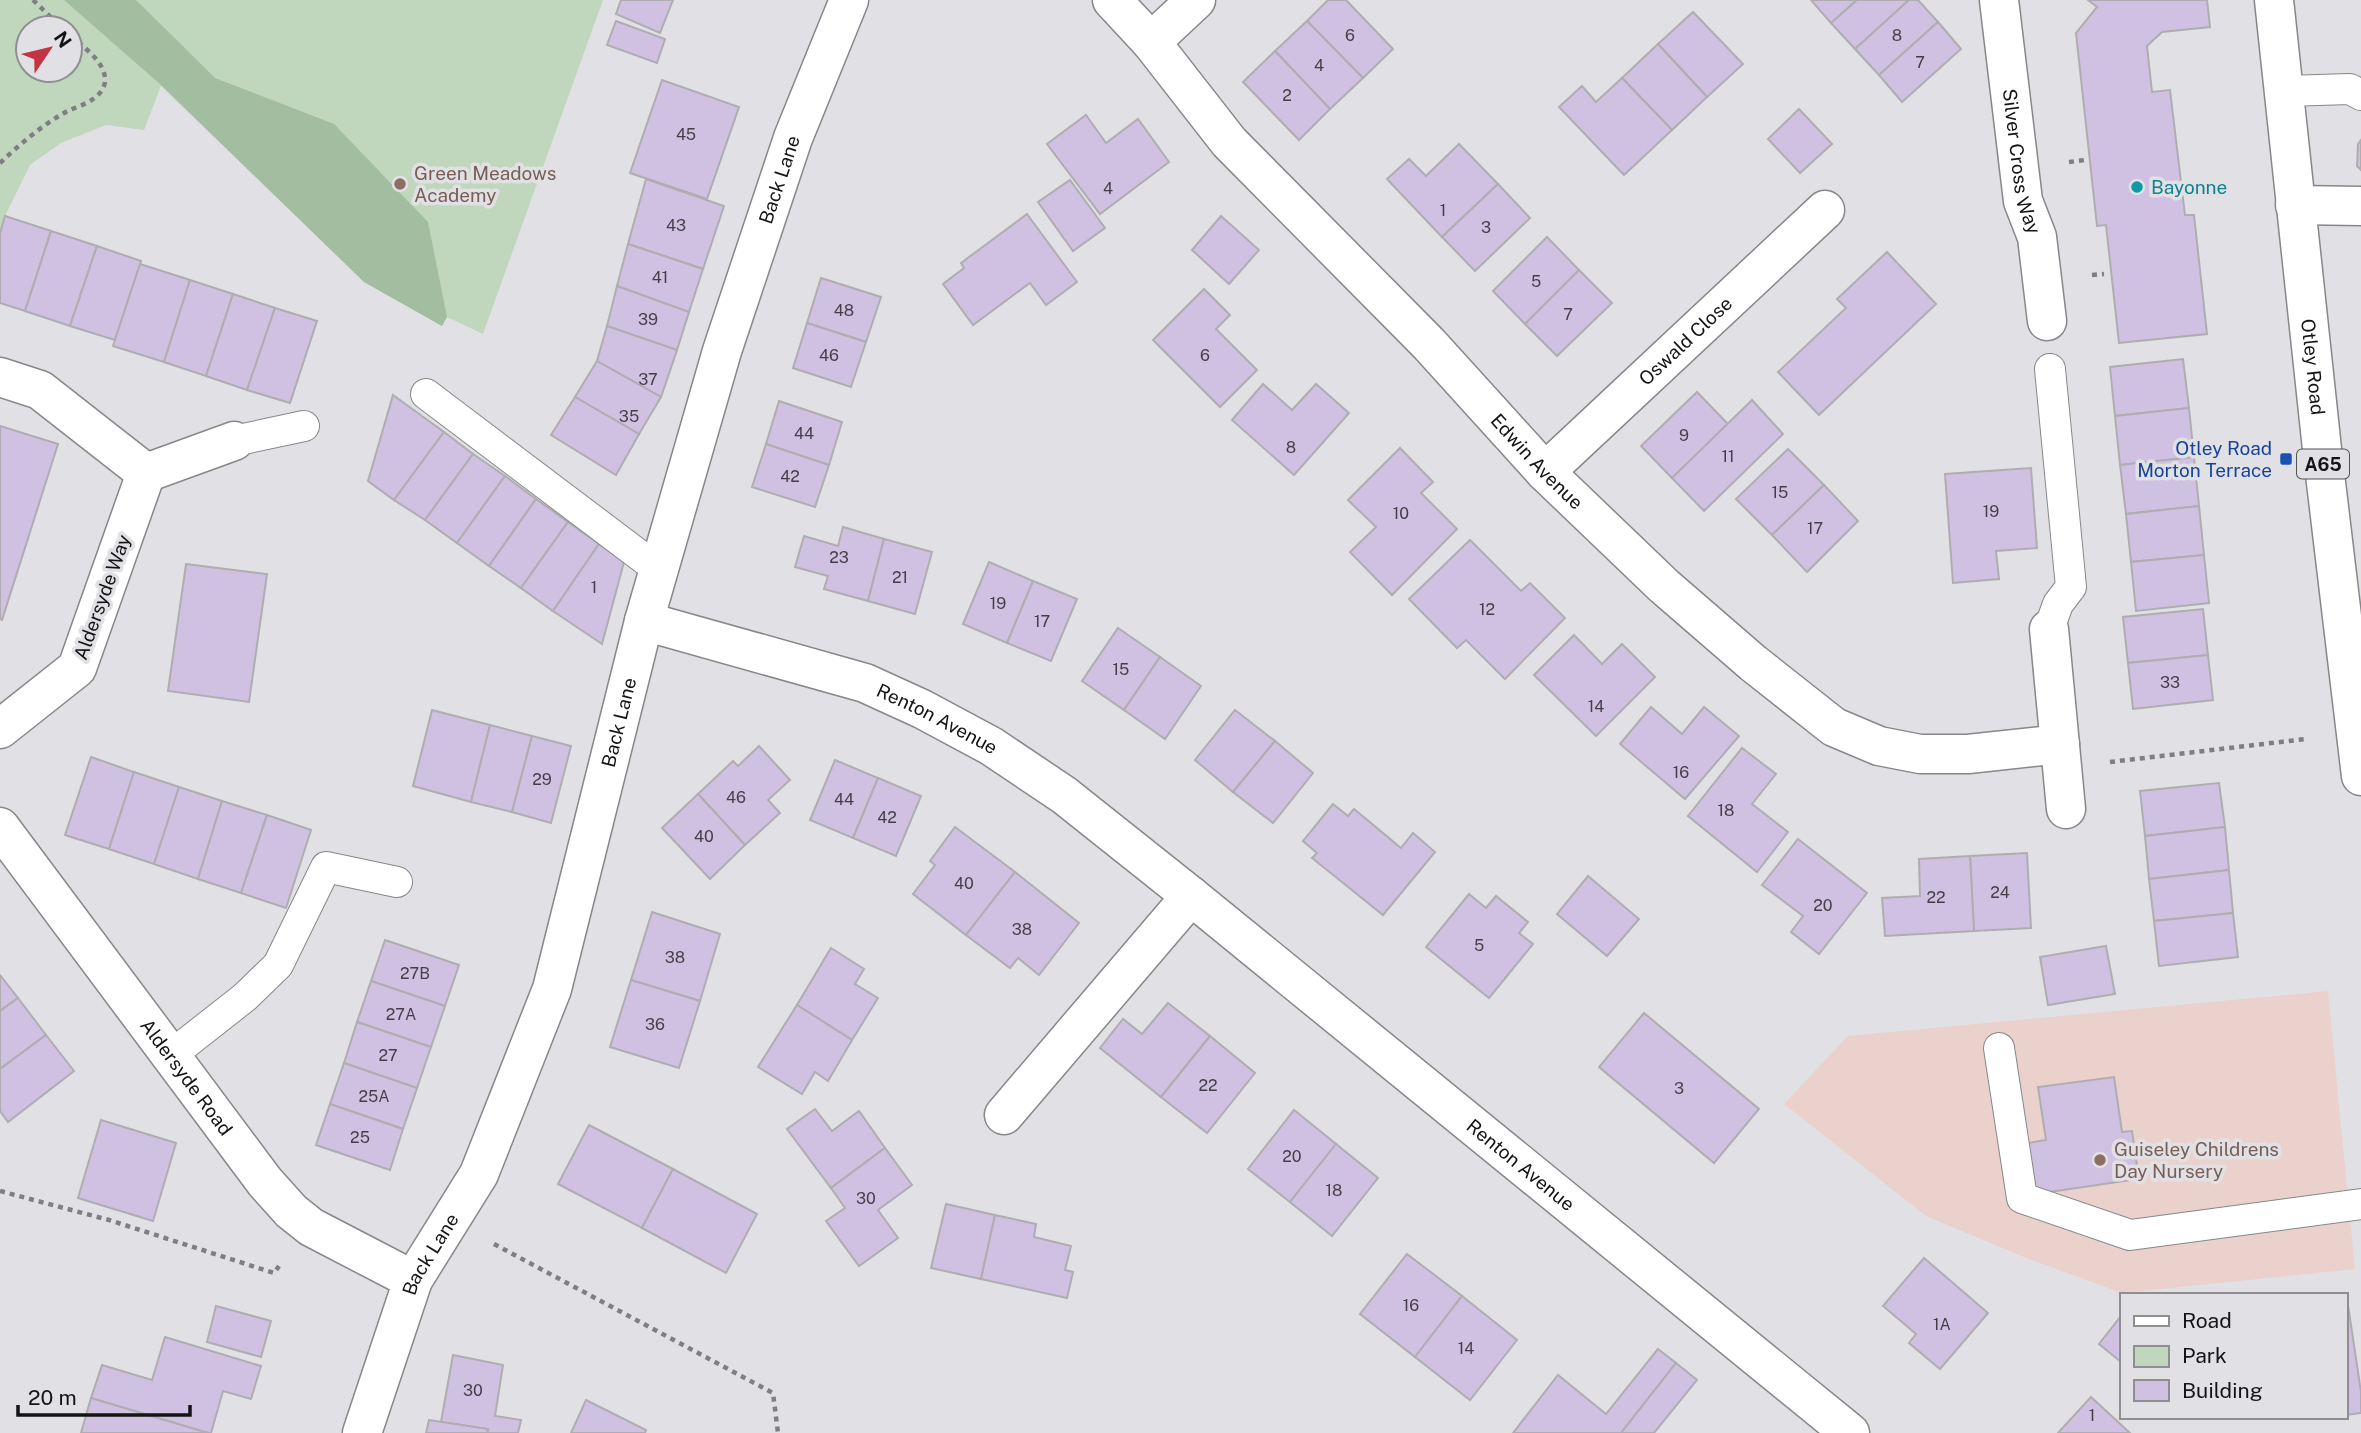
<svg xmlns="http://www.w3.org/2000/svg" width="2361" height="1433" font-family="'Public Sans',sans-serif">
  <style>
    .education { fill: #ebd1cc }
    .green { fill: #c0d7be; fill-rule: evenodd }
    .forest { fill: #a3bda1 }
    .building { fill: #d0c1e2; stroke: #afadb1; stroke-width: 2 }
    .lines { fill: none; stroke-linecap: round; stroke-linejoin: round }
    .service-casing { stroke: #86878a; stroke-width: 32 }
    .minor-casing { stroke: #86878a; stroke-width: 41 }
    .primary-casing { stroke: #86878a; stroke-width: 41 }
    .path { stroke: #7f7f82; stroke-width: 4.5; stroke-dasharray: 5 5; stroke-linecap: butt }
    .service { stroke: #fff; stroke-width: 30 }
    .minor { stroke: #fff; stroke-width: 38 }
    .primary { stroke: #fff; stroke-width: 38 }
    .education-dot { fill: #8d6e63; stroke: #e1e1e5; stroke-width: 2.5 }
    .culture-dot { fill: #0f9aa8; stroke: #e1e1e5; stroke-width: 2.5 }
    .transit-dot { fill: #1a4fb4; stroke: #e1e1e5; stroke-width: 2.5 }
    .labels { text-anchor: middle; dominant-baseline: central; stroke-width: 7; stroke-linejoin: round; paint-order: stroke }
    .number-label { font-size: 16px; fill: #433f48 }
    .shield { fill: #e1e1e5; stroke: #525253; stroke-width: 2 }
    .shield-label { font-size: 18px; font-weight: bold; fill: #141415 }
    .street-label { font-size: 19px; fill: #141415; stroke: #e1e1e5 }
    .education-label { font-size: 19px; fill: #785e54; stroke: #e1e1e5; text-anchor: start }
    .culture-label { font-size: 19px; fill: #0d838f; stroke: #e1e1e5; text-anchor: start }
    .transit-label { font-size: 19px; fill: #164399; stroke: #e1e1e5; text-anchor: end }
  </style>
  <rect width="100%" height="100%" fill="#e1e1e5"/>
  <path class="education" d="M2328 991 2355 1269 2122 1293 2031 1260 1926 1216 1784 1104 1848 1036Z"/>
  <path class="green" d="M0 0H603L483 334 447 317 442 326 364 282 161 86 144 130 106 125 61 143 30 165 5 216 0 233ZM28 28H70V70H28Z"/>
  <path class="forest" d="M64 0H136L215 78 334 124 428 222 447 317 442 326 364 282 161 85Z"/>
  <g class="building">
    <path d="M621 0H673L660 33 616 14Z"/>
    <path d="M1328 0H1346L1393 49 1363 78 1307 21Z"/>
    <path d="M1811 0H1857L1831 23Z"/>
    <path d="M1857 0H1909L1855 49 1831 23Z"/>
    <path d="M1909 0H1918L1938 22 1879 75 1855 49Z"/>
    <path d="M2088 0H2207L2210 27 2162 32 2147 46 2152 92 2170 90 2185 215H2194L2207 334 2119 343 2106 225 2097 226 2076 33 2097 7Z"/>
    <path d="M1693 12 1743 64 1707 97 1658 44Z"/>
    <path d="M616 21 665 39 657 63 607 45Z"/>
    <path d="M1307 21 1363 78 1330 109 1275 51Z"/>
    <path d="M1938 22 1961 49 1902 102 1879 75Z"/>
    <path d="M1658 44 1707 97 1672 130 1622 78Z"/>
    <path d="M1275 51 1330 109 1299 140 1243 82Z"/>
    <path d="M1622 78 1672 130 1624 175 1559 107 1582 86 1596 102Z"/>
    <path d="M662 80 739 107 707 199 630 173Z"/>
    <path d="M1799 109 1832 144 1800 173 1768 139Z"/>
    <path d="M1086 115 1106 143 1138 119 1169 162 1100 214 1047 144Z"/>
    <path d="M2361 140V170L2357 166 2358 144Z"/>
    <path d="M1459 144 1498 184 1442 237 1387 179 1409 159 1426 176Z"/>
    <path d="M646 179 724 206 703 269 628 244Z"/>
    <path d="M1070 180 1105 228 1073 251 1038 202Z"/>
    <path d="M1498 184 1530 218 1475 271 1442 237Z"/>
    <path d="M1027 214 1077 282 1046 305 1030 283 973 325 943 284 964 268 961 263Z"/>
    <path d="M5 216 51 231 25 311 0 303V233Z"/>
    <path d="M1221 216 1259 250 1229 284 1192 250Z"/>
    <path d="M51 231 97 246 70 326 25 311Z"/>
    <path d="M1547 237 1579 270 1525 324 1493 291Z"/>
    <path d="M628 244 703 269 689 312 617 286Z"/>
    <path d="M97 246 141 261 115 340 70 326Z"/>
    <path d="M1887 252 1936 304 1819 415 1778 372 1846 308 1837 299Z"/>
    <path d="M140 264 190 280 164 362 113 346Z"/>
    <path d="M1579 270 1612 303 1557 356 1525 324Z"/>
    <path d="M821 278 881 297 866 342 807 323Z"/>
    <path d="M190 280 233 294 206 376 164 362Z"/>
    <path d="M617 286 689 312 677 350 607 326Z"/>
    <path d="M1204 289 1230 315 1216 329 1257 370 1220 407 1153 340Z"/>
    <path d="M233 294 275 308 247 390 206 376Z"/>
    <path d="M275 308 317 321 290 403 247 390Z"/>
    <path d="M807 323 866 342 851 387 793 368Z"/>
    <path d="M607 326 677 350 661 397 597 361Z"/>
    <path d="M2183 359 2189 408 2115 416 2110 367Z"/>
    <path d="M597 361 661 397 639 434 575 397Z"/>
    <path d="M1263 384 1292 410 1316 384 1349 413 1294 475 1232 420Z"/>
    <path d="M1697 392 1728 424 1672 478 1641 446Z"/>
    <path d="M393 395 444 432 394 500 368 481Z"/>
    <path d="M575 397 639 434 616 475 551 435Z"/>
    <path d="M1752 400 1783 434 1704 511 1672 478Z"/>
    <path d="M779 401 842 422 829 465 766 444Z"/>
    <path d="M2189 408 2194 457 2120 465 2115 416Z"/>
    <path d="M0 426 58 444 2 620 0 619Z"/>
    <path d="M444 432 473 454 425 520 394 500Z"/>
    <path d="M766 444 829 465 815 507 752 487Z"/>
    <path d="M1400 448 1433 482 1421 493 1457 529 1392 595 1350 552 1376 527 1348 500Z"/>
    <path d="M1788 449 1824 485 1772 535 1736 499Z"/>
    <path d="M473 454 505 476 457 543 425 520Z"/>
    <path d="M2194 457 2199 506 2126 514 2120 465Z"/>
    <path d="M2031 468 2037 548 1996 551 1999 579 1953 583 1945 474Z"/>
    <path d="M505 476 536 499 489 566 457 543Z"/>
    <path d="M1824 485 1858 521 1807 572 1772 535Z"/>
    <path d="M536 499 568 522 521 588 489 566Z"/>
    <path d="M2199 506 2204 555 2131 562 2126 514Z"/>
    <path d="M568 522 599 544 553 611 521 588Z"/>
    <path d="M843 527 884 539 868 601 824 589 828 576 795 567 804 536 838 546Z"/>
    <path d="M884 539 932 552 915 614 868 601Z"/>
    <path d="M1470 540 1521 591 1530 583 1565 618 1505 679 1466 640 1457 648 1409 599Z"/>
    <path d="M599 544 624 562 602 644 553 611Z"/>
    <path d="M2204 555 2209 603 2136 611 2131 562Z"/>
    <path d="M989 562 1033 581 1007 643 963 624Z"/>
    <path d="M186 564 267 574 249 702 168 691Z"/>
    <path d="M1033 581 1077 599 1051 661 1007 643Z"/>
    <path d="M2203 609 2208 655 2128 663 2123 617Z"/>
    <path d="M1118 628 1160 657 1124 710 1082 681Z"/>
    <path d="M1574 635 1602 664 1622 644 1655 677 1596 736 1534 675Z"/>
    <path d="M2208 655 2213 700 2133 709 2128 663Z"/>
    <path d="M1160 657 1201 686 1165 739 1124 710Z"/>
    <path d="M1651 707 1682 734 1704 707 1739 736 1685 799 1620 744Z"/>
    <path d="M432 710 490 725 471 802 413 786Z"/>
    <path d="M1235 710 1275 741 1233 792 1195 760Z"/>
    <path d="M490 725 532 736 512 812 471 802Z"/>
    <path d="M532 736 571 746 551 823 512 812Z"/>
    <path d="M1275 741 1313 773 1273 823 1233 792Z"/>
    <path d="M759 746 790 780 768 800 780 813 745 845 698 794 733 761 738 766Z"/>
    <path d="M1742 748 1776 774 1752 804 1788 832 1757 872 1688 816Z"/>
    <path d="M91 757 134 772 109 849 65 835Z"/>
    <path d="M835 760 878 778 853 838 810 820Z"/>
    <path d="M134 772 179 787 154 864 109 849Z"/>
    <path d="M878 778 921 796 896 856 853 838Z"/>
    <path d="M2219 783 2225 827 2145 836 2140 791Z"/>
    <path d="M179 787 222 801 198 879 154 864Z"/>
    <path d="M698 794 745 845 710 879 662 828Z"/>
    <path d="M222 801 267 815 241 893 198 879Z"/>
    <path d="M1333 804 1348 816 1354 809 1401 848 1413 833 1435 852 1383 915 1312 858 1317 853 1303 841Z"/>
    <path d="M267 815 311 830 286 908 241 893Z"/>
    <path d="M955 827 1015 872 966 935 913 894 935 865 930 861Z"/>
    <path d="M2225 827 2229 870 2149 879 2145 836Z"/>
    <path d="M1798 839 1867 893 1819 954 1791 932 1803 916 1762 885Z"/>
    <path d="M2027 853 2031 928 1974 931 1970 856Z"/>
    <path d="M1970 856 1974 931 1885 936 1882 898 1920 896 1919 859Z"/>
    <path d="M2229 870 2233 913 2154 921 2149 879Z"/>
    <path d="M1015 872 1079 923 1039 975 1018 958 1010 968 966 935Z"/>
    <path d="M1588 876 1639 919 1607 956 1557 914Z"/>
    <path d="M1469 894 1486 908 1496 896 1528 922 1519 933 1533 944 1489 998 1426 947Z"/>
    <path d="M652 912 720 934 700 1001 631 980Z"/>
    <path d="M2233 913 2238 957 2159 966 2154 921Z"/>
    <path d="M385 940 459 965 445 1006 371 981Z"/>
    <path d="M2106 946 2115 994 2048 1005 2040 957Z"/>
    <path d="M831 948 864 969 855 984 878 998 852 1040 797 1005Z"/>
    <path d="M0 975 18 998 0 1011Z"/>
    <path d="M631 980 700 1001 679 1068 610 1047Z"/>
    <path d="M371 981 445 1006 431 1047 357 1022Z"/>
    <path d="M18 998 46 1035 0 1069V1011Z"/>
    <path d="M1168 1003 1210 1036 1161 1097 1100 1048 1123 1019 1142 1034Z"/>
    <path d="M797 1005 852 1040 828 1081 815 1072 802 1094 758 1067Z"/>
    <path d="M1644 1013 1759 1109 1714 1163 1599 1067Z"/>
    <path d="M357 1022 431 1047 417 1088 344 1063Z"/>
    <path d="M46 1035 74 1071 8 1122 0 1111V1069Z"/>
    <path d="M1210 1036 1255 1073 1207 1133 1161 1097Z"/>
    <path d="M344 1063 417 1088 403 1129 330 1104Z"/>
    <path d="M2114 1077 2122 1132 2132 1131 2139 1179 2035 1194 2028 1143 2046 1140 2038 1087Z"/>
    <path d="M330 1104 403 1129 390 1170 316 1145Z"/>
    <path d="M815 1109 832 1131 859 1111 885 1148 831 1188 787 1129Z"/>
    <path d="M1294 1110 1336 1144 1290 1202 1248 1169Z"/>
    <path d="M101 1120 176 1143 153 1221 78 1198Z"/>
    <path d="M589 1125 673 1169 642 1228 558 1184Z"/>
    <path d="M1336 1144 1378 1178 1332 1236 1290 1202Z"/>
    <path d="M885 1148 912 1185 878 1210 898 1238 859 1266 826 1221 845 1208 831 1188Z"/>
    <path d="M673 1169 757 1214 726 1273 642 1228Z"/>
    <path d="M946 1204 995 1215 981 1279 931 1268Z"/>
    <path d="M995 1215 1036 1224 1034 1237 1071 1246 1065 1270 1073 1272 1067 1298 981 1279Z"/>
    <path d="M1407 1254 1462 1296 1415 1357 1360 1314Z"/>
    <path d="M1924 1258 1988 1313 1940 1369 1909 1343 1916 1334 1883 1306Z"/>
    <path d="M1462 1296 1517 1340 1470 1400 1415 1357Z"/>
    <path d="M2348 1305 2361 1392V1413L2345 1415V1306Z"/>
    <path d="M216 1306 271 1321 261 1357 207 1342Z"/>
    <path d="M2121 1316V1362L2099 1344Z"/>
    <path d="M165 1337 261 1366 251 1399 223 1391 211 1433H208L91 1398 102 1365 152 1380Z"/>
    <path d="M1658 1349 1676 1363 1621 1433H1513L1558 1375 1606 1414Z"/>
    <path d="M453 1355 503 1365 495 1416 521 1420 518 1433H487L488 1429 441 1422Z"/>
    <path d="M1676 1363 1697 1380 1654 1433H1621Z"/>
    <path d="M2091 1397 2130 1433H2058Z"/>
    <path d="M91 1398 208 1433H81Z"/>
    <path d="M586 1400 646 1430 645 1433H571Z"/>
    <path d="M429 1420 488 1429 487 1433H426Z"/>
  </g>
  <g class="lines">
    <defs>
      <g id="service">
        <path d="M2284 91 2350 89 2361 95"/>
        <path d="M426 394 659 570"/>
        <path d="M234 441 304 426"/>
        <path d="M2049 629 2058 604 2071 587 2050 369"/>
        <path d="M1999 1048 2022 1198 2130 1235 2361 1204"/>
        <path d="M170 1056 245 997 278 965 326 867 397 882"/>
      </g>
      <g id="minor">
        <path id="s1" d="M1112 0 1151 42 1229 142 1429 344 1545 472 1664 586 1753 663 1834 727 1879 746 1920 754H1968L2060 744"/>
        <path id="s2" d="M1999 0 2023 201 2037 237 2047 321"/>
        <path d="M1151 42 1196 0"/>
        <path d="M2295 205 2361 206"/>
        <path d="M0 377 40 390 146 473 77 668 0 729"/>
        <path id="s3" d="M1545 472 1825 210"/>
        <path d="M146 473 234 441"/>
        <path id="s4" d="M644 621 865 683 922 709 991 746 1064 795 1191 896 1850 1433"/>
        <path d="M2049 629 2066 809"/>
        <path id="s5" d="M0 827 265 1182 291 1211 311 1227 413 1280"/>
        <path d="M1004 1115 1191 896"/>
        <path id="s6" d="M362 1433 413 1280 479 1174 552 989 644 621 722 351 793 138 849 0"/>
      </g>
      <g id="primary">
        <path id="s7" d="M2274 0 2322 449 2361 776"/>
      </g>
    </defs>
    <use href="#service" class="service-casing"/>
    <use href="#minor" class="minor-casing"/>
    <use href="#primary" class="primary-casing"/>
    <g class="path">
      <path d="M33 0 62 28"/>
      <path d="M2069 162 2085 160"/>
      <path d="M0 163C19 145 41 126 64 113 75 107 89 104 98 95 101 92 105 86 105 81 106 62 83 47 70 35"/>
      <path d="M2092 275 2104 274"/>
      <path d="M2110 762 2306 739"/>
      <path d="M0 1191 109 1220 274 1273 279 1266"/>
      <path d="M494 1244 773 1393 778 1433"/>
    </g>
    <use href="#service" class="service"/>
    <use href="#minor" class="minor"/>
    <use href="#primary" class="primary"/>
  </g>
  <g class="education-dot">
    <circle cx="400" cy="184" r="7"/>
    <circle cx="2100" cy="1160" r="7"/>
  </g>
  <circle class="culture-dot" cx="2137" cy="187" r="7"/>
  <rect class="transit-dot" x="2279" y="452" width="14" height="14" rx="3.5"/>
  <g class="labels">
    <g class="number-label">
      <text x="1350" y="35">6</text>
      <text x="1897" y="35">8</text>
      <text x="1920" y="62">7</text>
      <text x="1319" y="65">4</text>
      <text x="1287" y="95">2</text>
      <text x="686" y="134">45</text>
      <text x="1108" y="188">4</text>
      <text x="1443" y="210">1</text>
      <text x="676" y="225">43</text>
      <text x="1486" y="227">3</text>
      <text x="660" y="277">41</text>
      <text x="1536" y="281">5</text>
      <text x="844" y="310">48</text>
      <text x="1568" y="314">7</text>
      <text x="648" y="319">39</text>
      <text x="829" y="355">46</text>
      <text x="1205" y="355">6</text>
      <text x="648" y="379">37</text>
      <text x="629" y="416">35</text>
      <text x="804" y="433">44</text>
      <text x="1684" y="435">9</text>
      <text x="1291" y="447">8</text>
      <text x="1728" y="456">11</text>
      <text x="790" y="476">42</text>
      <text x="1780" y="492">15</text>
      <text x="1991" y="511">19</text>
      <text x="1401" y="513">10</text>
      <text x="1815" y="528">17</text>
      <text x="839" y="557">23</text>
      <text x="900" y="577">21</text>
      <text x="594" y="587">1</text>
      <text x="998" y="603">19</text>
      <text x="1487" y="609">12</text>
      <text x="1042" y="621">17</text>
      <text x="1121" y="669">15</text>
      <text x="2170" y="682">33</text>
      <text x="1596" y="706">14</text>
      <text x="1681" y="772">16</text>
      <text x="542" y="779">29</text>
      <text x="736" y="797">46</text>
      <text x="844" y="799">44</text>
      <text x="1726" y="810">18</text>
      <text x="887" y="817">42</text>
      <text x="704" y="836">40</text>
      <text x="964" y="883">40</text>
      <text x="2000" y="892">24</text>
      <text x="1936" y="897">22</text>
      <text x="1823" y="905">20</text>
      <text x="1022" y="929">38</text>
      <text x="1479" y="945">5</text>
      <text x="675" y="957">38</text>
      <text x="415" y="973">27B</text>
      <text x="401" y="1014">27A</text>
      <text x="655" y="1024">36</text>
      <text x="388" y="1055">27</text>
      <text x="1208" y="1085">22</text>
      <text x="1679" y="1088">3</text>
      <text x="374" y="1096">25A</text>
      <text x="360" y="1137">25</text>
      <text x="1292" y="1156">20</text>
      <text x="1334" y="1190">18</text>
      <text x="866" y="1198">30</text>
      <text x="1411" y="1305">16</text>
      <text x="1942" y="1324">1A</text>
      <text x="1466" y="1348">14</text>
      <text x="473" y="1390">30</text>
      <text x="2092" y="1415">1</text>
    </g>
    <rect class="shield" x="2297" y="449.5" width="52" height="29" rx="5"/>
    <g class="shield-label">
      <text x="2323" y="464">A65</text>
    </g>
    <g class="street-label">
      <text stroke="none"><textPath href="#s2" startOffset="163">Silver Cross Way</textPath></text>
      <text stroke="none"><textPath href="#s6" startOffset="1326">Back Lane</textPath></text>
      <text stroke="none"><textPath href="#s3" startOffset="192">Oswald Close</textPath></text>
      <text stroke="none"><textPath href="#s7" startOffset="369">Otley Road</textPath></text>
      <text stroke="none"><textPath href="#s1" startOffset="628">Edwin Avenue</textPath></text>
      <text transform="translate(102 597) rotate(-70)">Aldersyde Way</text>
      <text stroke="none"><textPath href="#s4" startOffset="310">Renton Avenue</textPath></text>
      <text stroke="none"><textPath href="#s6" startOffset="760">Back Lane</textPath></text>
      <text stroke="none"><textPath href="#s5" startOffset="312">Aldersyde Road</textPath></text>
      <text stroke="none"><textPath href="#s4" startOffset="1046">Renton Avenue</textPath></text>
      <text stroke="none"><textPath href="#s6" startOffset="192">Back Lane</textPath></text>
    </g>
    <g class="education-label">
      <text x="414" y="173">Green Meadows<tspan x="414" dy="22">Academy</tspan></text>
      <text x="2114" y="1149">Guiseley Childrens<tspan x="2114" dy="22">Day Nursery</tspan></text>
    </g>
    <g class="culture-label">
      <text x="2151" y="187">Bayonne</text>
    </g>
    <g class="transit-label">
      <text x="2272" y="448">Otley Road<tspan x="2272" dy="22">Morton Terrace</tspan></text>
    </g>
  </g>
  <rect x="2120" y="1293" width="228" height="126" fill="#e1e1e5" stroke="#8f8f92" stroke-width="2"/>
  <rect x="2134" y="1316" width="35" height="10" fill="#ffffff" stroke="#8f8f92" stroke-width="2"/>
  <text x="2182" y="1328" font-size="21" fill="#141415">Road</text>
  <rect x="2134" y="1346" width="35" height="21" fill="#c0d7be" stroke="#8f8f92" stroke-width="2"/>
  <text x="2182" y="1363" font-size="21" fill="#141415">Park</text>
  <rect x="2134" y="1380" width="35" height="21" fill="#d0c1e2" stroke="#8f8f92" stroke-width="2"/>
  <text x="2182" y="1398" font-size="21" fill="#141415">Building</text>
  <g transform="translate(49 49) rotate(55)"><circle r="33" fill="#e1e1e5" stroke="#8f8f92" stroke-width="2"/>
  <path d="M0-5L12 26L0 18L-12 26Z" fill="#c43342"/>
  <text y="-10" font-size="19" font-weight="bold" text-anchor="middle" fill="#141415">N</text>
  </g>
  <path d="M18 1405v10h172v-10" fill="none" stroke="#141415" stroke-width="3.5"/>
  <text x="28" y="1405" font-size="21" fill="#141415" stroke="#e1e1e5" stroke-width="5" paint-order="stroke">20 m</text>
</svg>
